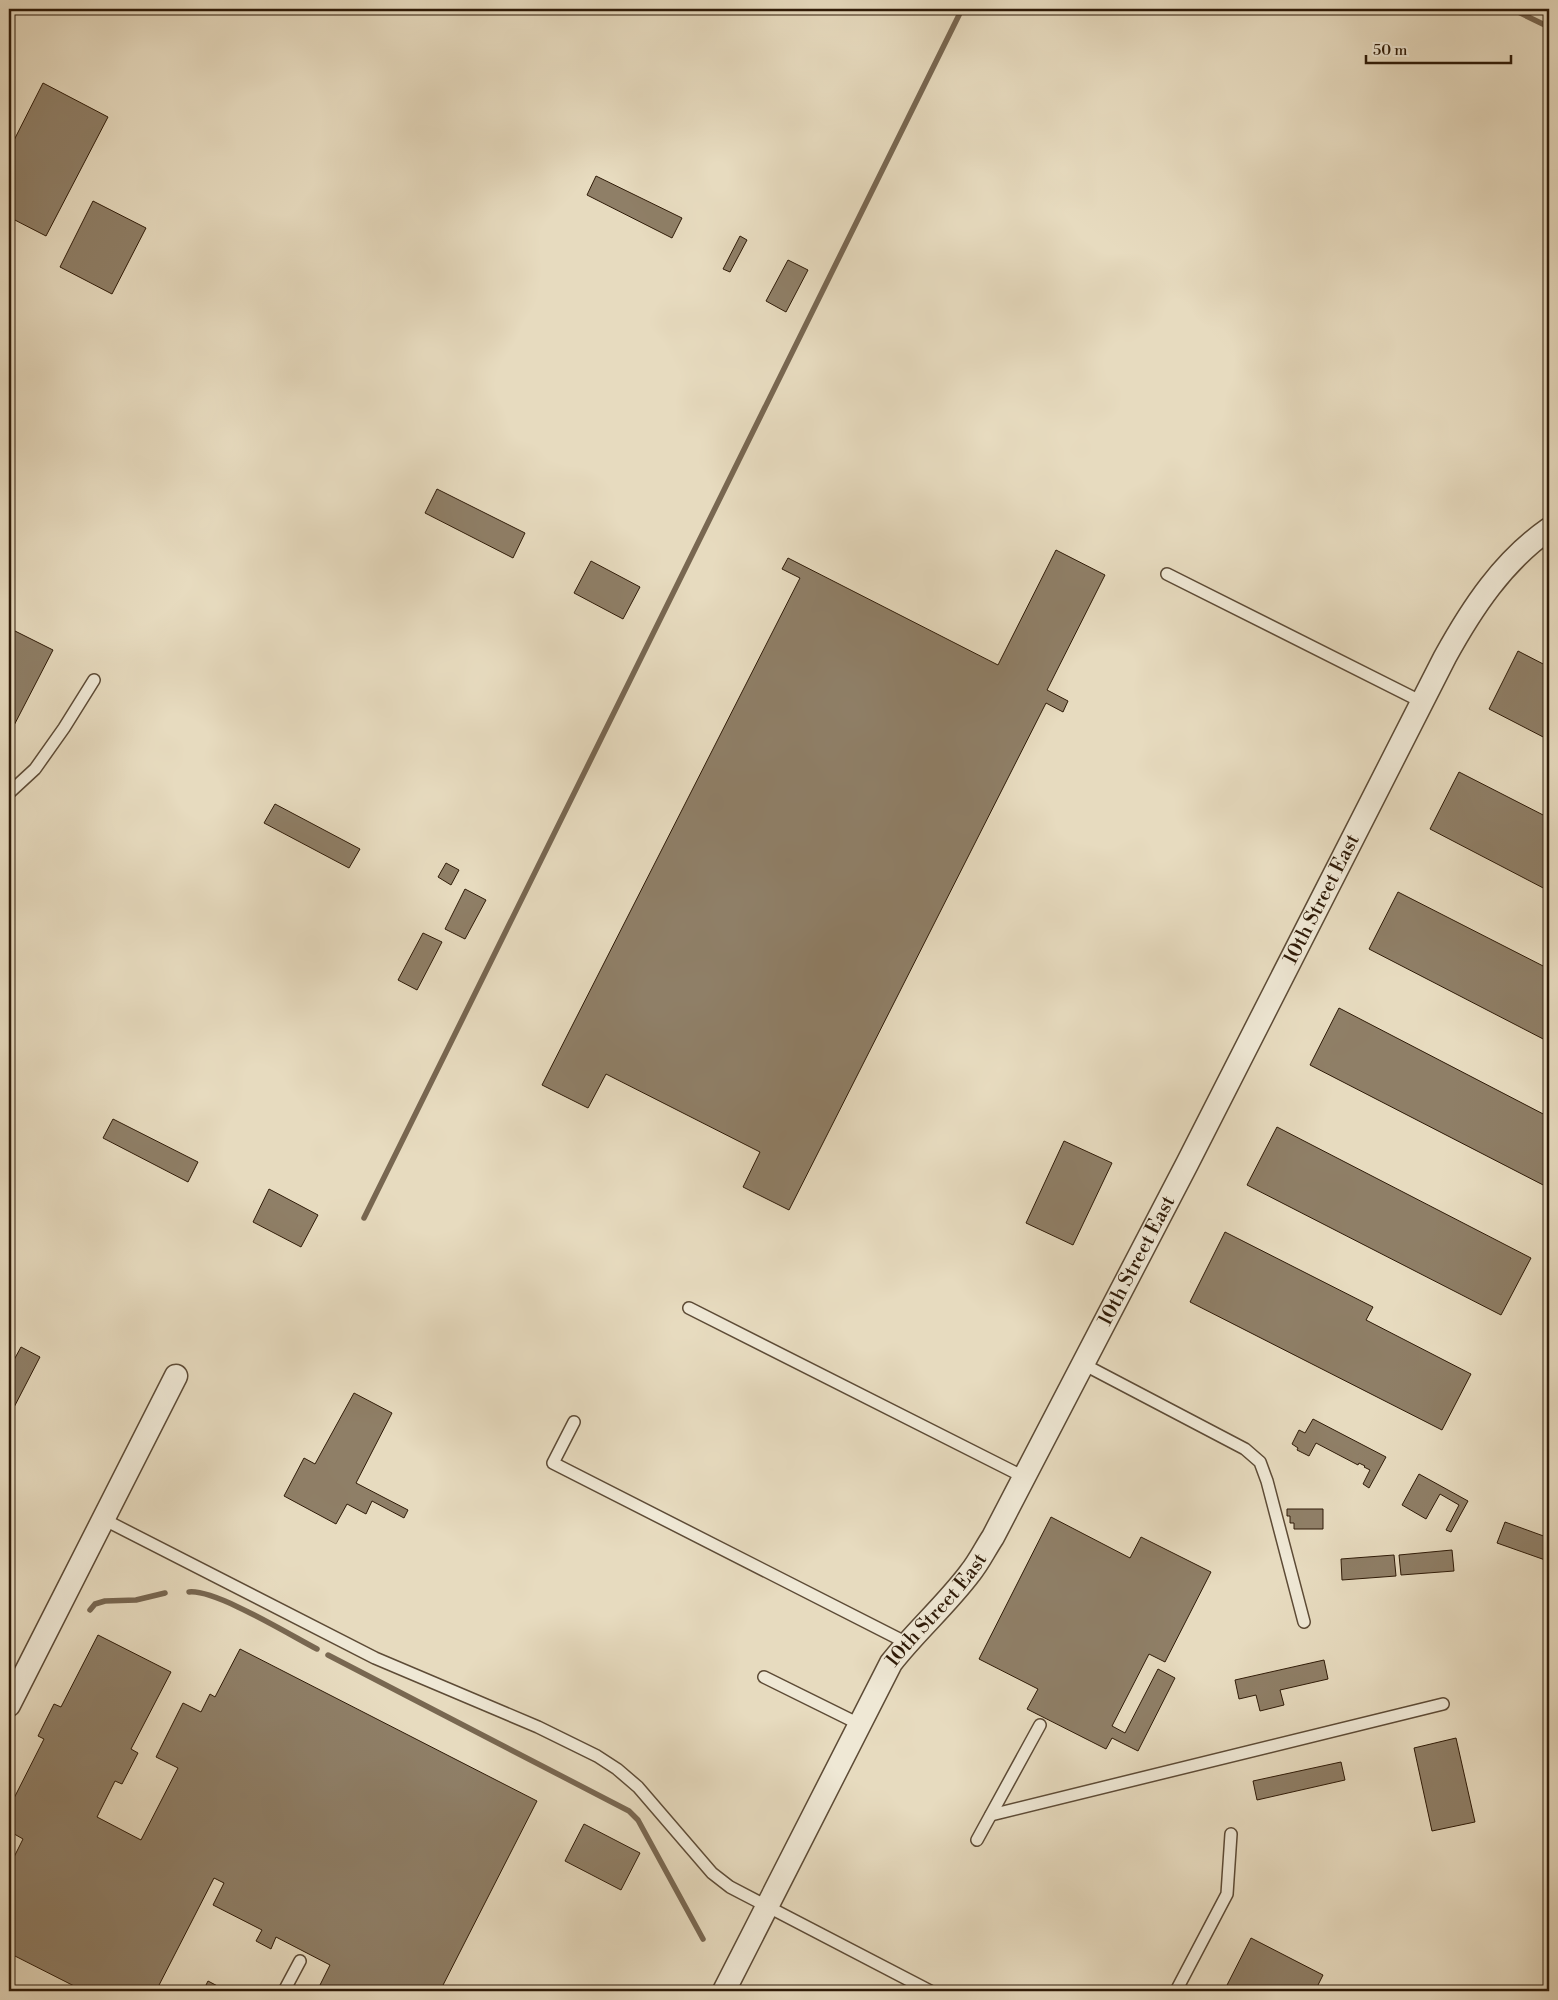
<svg xmlns="http://www.w3.org/2000/svg" width="1558" height="2000" font-family="'Libre Bodoni',serif">
  <style>
    .lines { fill: none; stroke-linecap: round; stroke-linejoin: round }
    .stream { stroke: #786751; stroke-width: 5.5 }
    .building { fill: #8f7f67; stroke: #2f1b08 }
    .service-casing { stroke: #5d4b36; stroke-width: 14 }
    .minor-casing { stroke: #5d4b36; stroke-width: 25 }
    .path { stroke: #2f1b08; stroke-width: 3; stroke-dasharray: 1 2.5; stroke-linecap: butt }
    .service { stroke: #efe8d5; stroke-width: 11 }
    .minor { stroke: #efe8d5; stroke-width: 22 }
    .labels { text-anchor: middle; dominant-baseline: central; stroke-width: 4; stroke-linejoin: round; paint-order: stroke }
    .street-label { font-size: 20px; fill: #2f1b08; stroke: #efe8d5 }
  </style>
  <rect width="100%" height="100%" fill="#e7dbbf"/>
  <filter id="stains"><feTurbulence type="fractalNoise" baseFrequency=".004" numOctaves="4"/><feColorMatrix values="0 0 0 0 .2 0 0 0 0 .09 0 0 0 0 .02 0 0 0 .5 -.17"/></filter>
  <radialGradient id="worn" r=".72"><stop offset=".6" stop-color="#630" stop-opacity="0"/><stop offset="1" stop-color="#630" stop-opacity=".3"/></radialGradient>
  <g class="lines">
    <g class="stream">
      <path d="M1512 9 1549 27"/>
      <path d="M364 1218 962 9"/>
      <path d="M189 1592C215 1589 290 1635 317 1649"/>
      <path d="M90 1610 95 1604 105 1601 136 1600 165 1593"/>
      <path d="M328 1655 629 1811 638 1820 703 1939"/>
    </g>
  </g>
  <g class="building">
    <path d="M43 83 108 117 46 236 9 217V150Z"/>
    <path d="M596 176 682 218 672 238 587 195Z"/>
    <path d="M93 201 146 228 112 294 60 267Z"/>
    <path d="M740 236 747 240 730 272 723 269Z"/>
    <path d="M788 260 808 270 786 312 766 301Z"/>
    <path d="M437 489 525 533 513 558 425 513Z"/>
    <path d="M1056 550 1105 575 1047 690 1068 701 1063 712 1046 703 789 1210 743 1187 760 1152 606 1074 588 1108 542 1085 800 578 782 569 788 558 998 665Z"/>
    <path d="M591 561 640 587 623 619 574 593Z"/>
    <path d="M13 630 53 650 9 735V633L10 634Z"/>
    <path d="M1518 651 1549 667V740L1489 709Z"/>
    <path d="M1459 772 1549 818V891L1430 829Z"/>
    <path d="M275 804 360 849 349 868 264 823Z"/>
    <path d="M446 863 459 870 451 885 438 877Z"/>
    <path d="M465 889 486 900 465 939 445 929Z"/>
    <path d="M1398 892 1549 969V1042L1369 949Z"/>
    <path d="M423 933 442 942 417 990 398 980Z"/>
    <path d="M1339 1008 1549 1117V1188L1310 1065Z"/>
    <path d="M113 1119 198 1162 188 1182 103 1138Z"/>
    <path d="M1277 1127 1531 1258 1501 1315 1247 1185Z"/>
    <path d="M1064 1141 1112 1163 1073 1245 1026 1223Z"/>
    <path d="M269 1189 318 1215 301 1247 253 1222Z"/>
    <path d="M1225 1232 1373 1307 1366 1320 1471 1374 1442 1430 1190 1302Z"/>
    <path d="M21 1347 40 1357 10 1415 9 1369Z"/>
    <path d="M354 1393 392 1413 356 1483 408 1510 404 1518 372 1501 366 1514 347 1504 336 1524 284 1496 304 1458 315 1464Z"/>
    <path d="M1313 1419 1386 1457 1369 1488 1363 1484 1370 1470 1364 1467 1365 1466 1359 1463 1358 1465 1316 1443 1309 1456 1297 1450 1298 1448 1292 1444 1299 1430 1305 1433Z"/>
    <path d="M1419 1474 1468 1501 1451 1532 1446 1530 1459 1505 1440 1494 1426 1519 1402 1505Z"/>
    <path d="M1287 1509H1323V1529H1294V1523H1290V1516H1287Z"/>
    <path d="M1051 1517 1130 1558 1141 1537 1211 1572 1165 1662 1149 1654 1112 1726 1125 1733 1158 1669 1175 1678 1138 1751 1112 1738 1106 1749 1027 1709 1038 1689 979 1659Z"/>
    <path d="M1505 1522 1549 1538 1548 1561 1497 1543Z"/>
    <path d="M1452 1550 1454 1571 1401 1575 1399 1555Z"/>
    <path d="M1394 1555 1396 1576 1342 1580 1341 1559Z"/>
    <path d="M98 1635 171 1672 131 1749 138 1753 122 1784 115 1781 97 1817 141 1840 178 1768 156 1757 183 1703 201 1712 210 1694 215 1697 240 1649 537 1801 440 1991H317L330 1965 276 1937 271 1949 256 1941 262 1930 213 1905 224 1883 214 1878 156 1991H84L9 1953V1867L23 1839 9 1831V1808L44 1739 38 1736 54 1704 61 1707Z"/>
    <path d="M1324 1660 1328 1679 1280 1690 1284 1705 1260 1711 1256 1695 1239 1699 1235 1680Z"/>
    <path d="M1456 1738 1475 1822 1432 1831 1414 1748Z"/>
    <path d="M1341 1762 1345 1780 1257 1800 1253 1781Z"/>
    <path d="M584 1824 640 1853 621 1890 565 1861Z"/>
    <path d="M1251 1938 1323 1975 1315 1991H1224Z"/>
    <path d="M208 1981 227 1991H203Z"/>
  </g>
  <g class="lines">
    <defs>
      <g id="service">
        <path d="M1167 574 1422 702"/>
        <path d="M9 793 35 769 64 728 94 680"/>
        <path d="M689 1308 1024 1477"/>
        <path d="M1083 1364 1245 1449 1260 1462 1267 1481 1304 1622"/>
        <path d="M574 1422 553 1463 907 1643"/>
        <path d="M103 1519 375 1658 538 1727 597 1756 617 1769 638 1787 712 1873 730 1887 930 1991"/>
        <path d="M764 1677 859 1724"/>
        <path d="M991 1815 1443 1704"/>
        <path d="M977 1840 1040 1725"/>
        <path d="M284 1991 300 1961"/>
        <path d="M1176 1991 1227 1894 1231 1834"/>
      </g>
      <g id="minor">
        <path d="M9 1705 176 1376"/>
        <path id="s1" d="M724 1991 891 1663C915 1632 946 1605 970 1573 979 1562 985 1549 993 1537L1187 1164 1445 657C1472 608 1503 561 1549 529"/>
      </g>
    </defs>
    <use href="#service" class="service-casing"/>
    <use href="#minor" class="minor-casing"/>
    <path class="path" d="M42 1991V1990"/>
    <use href="#service" class="service"/>
    <use href="#minor" class="minor"/>
  </g>
  <g class="labels">
    <g class="street-label">
      <text stroke="none"><textPath href="#s1" startOffset="1248">10th Street East</textPath></text>
      <text stroke="none"><textPath href="#s1" startOffset="842">10th Street East</textPath></text>
      <text stroke="none"><textPath href="#s1" startOffset="438">10th Street East</textPath></text>
    </g>
  </g>
  <rect width="1558" height="2000" fill="none" stroke="#e7dbbf" stroke-width="30"/>
  <rect x="10" y="10" width="1538" height="1980" fill="none" stroke="#2f1b08" stroke-width="2.5"/>
  <rect x="15" y="15" width="1528" height="1970" fill="none" stroke="#2f1b08"/>
  <path d="M1366 55v8h145v-8" fill="none" stroke="#2f1b08" stroke-width="2.5"/>
  <text x="1373" y="55" font-size="15" fill="#2f1b08" stroke="#efe8d5" stroke-width="4" paint-order="stroke">50 m</text>
  <rect width="100%" height="100%" filter="url(#stains)"/>
  <rect width="100%" height="100%" fill="url(#worn)"/>
</svg>
